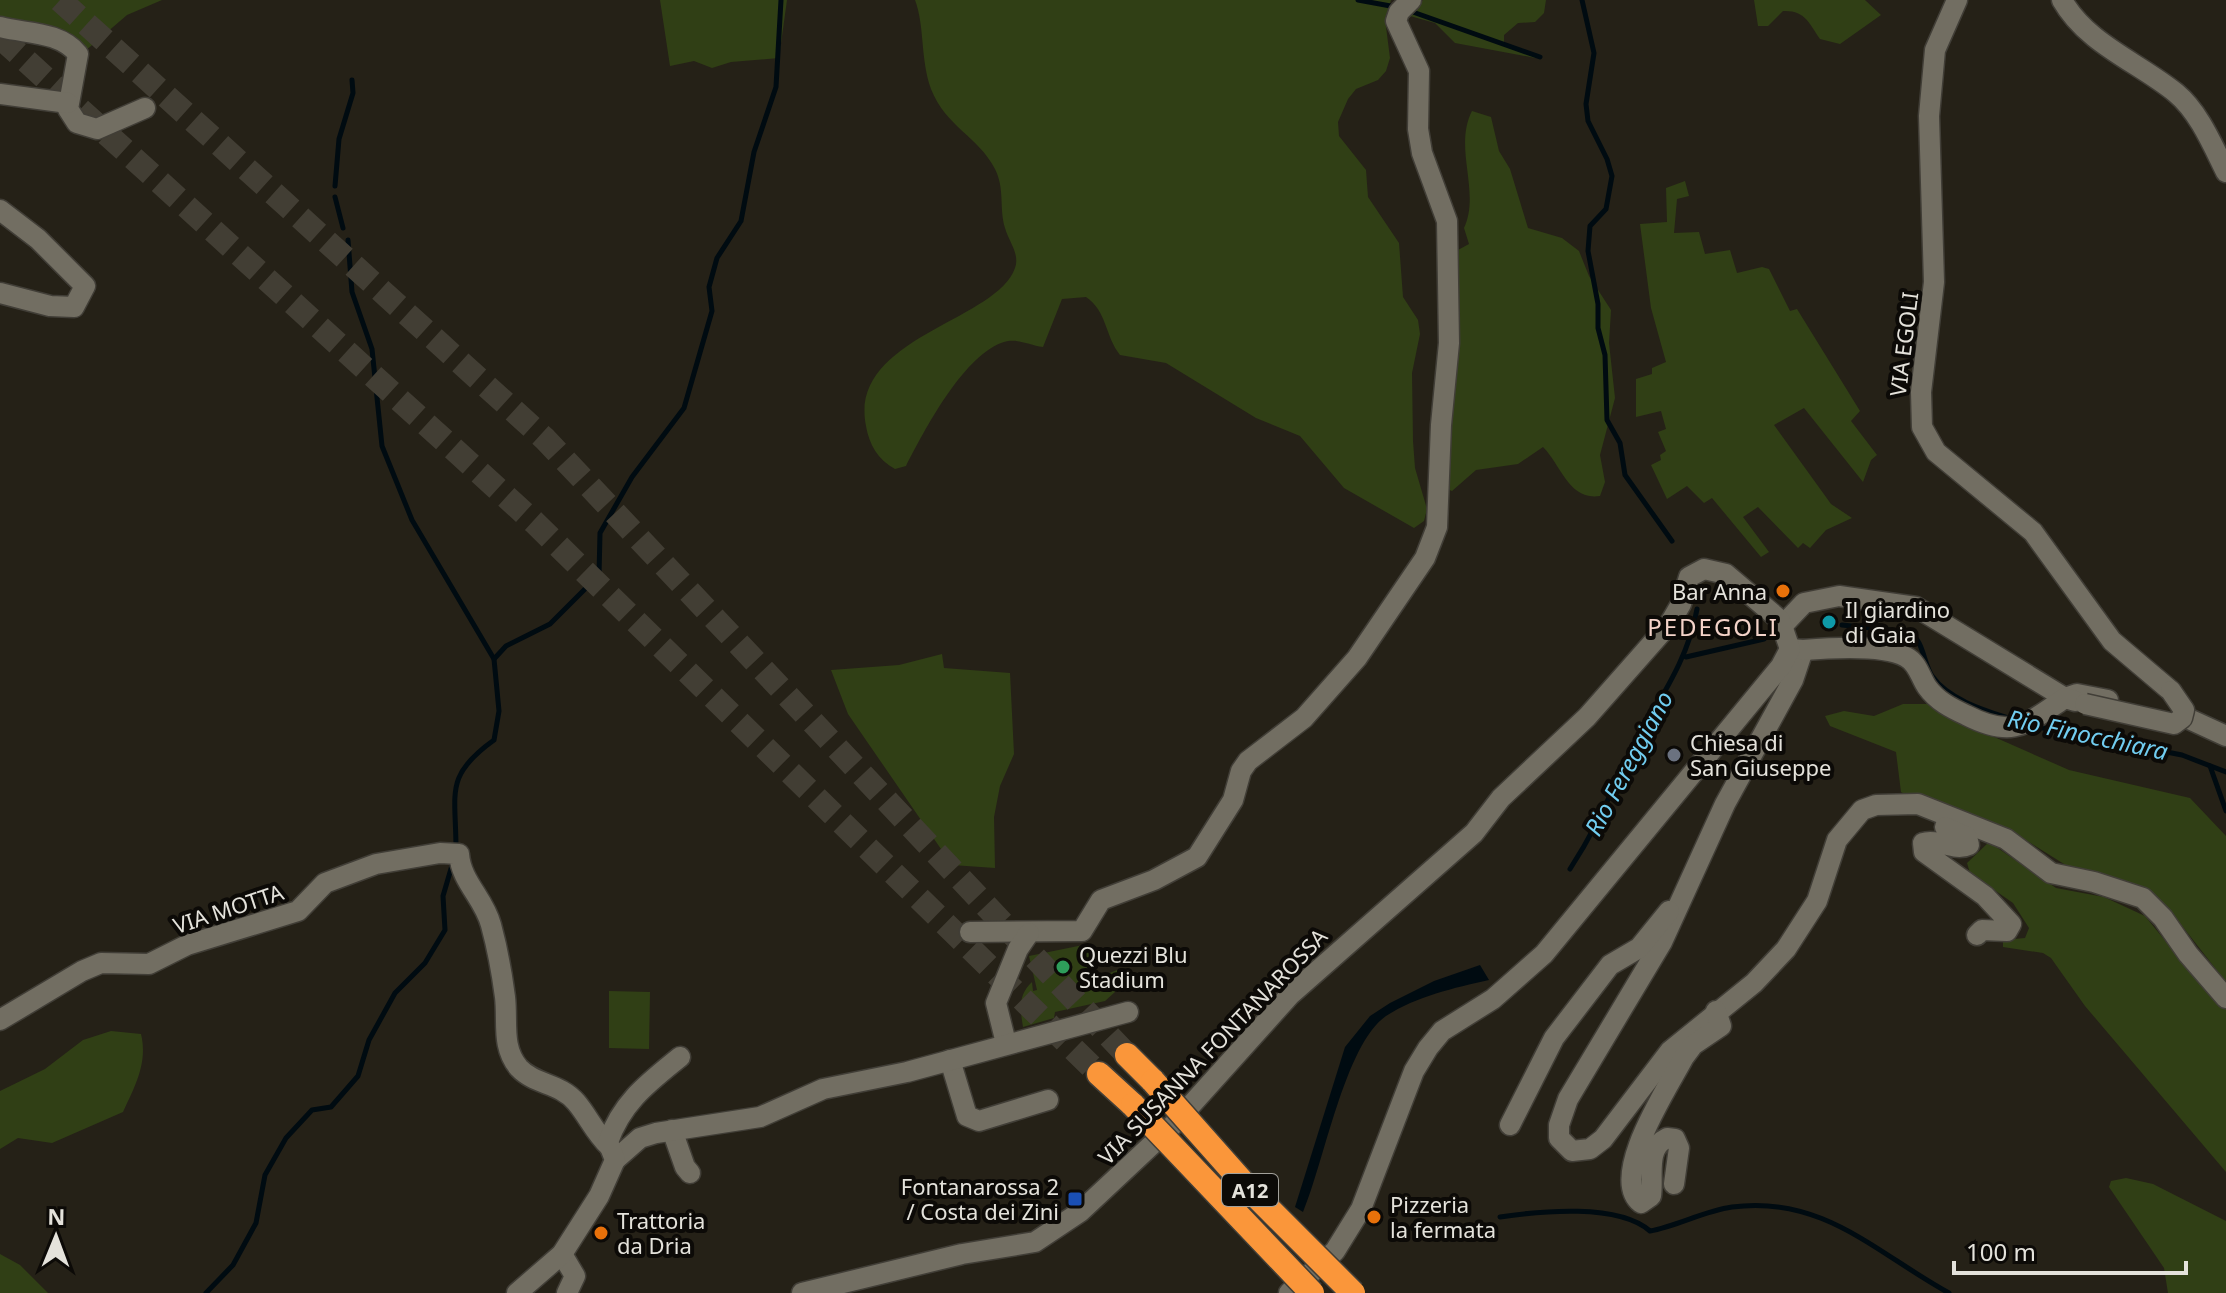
<svg xmlns="http://www.w3.org/2000/svg" width="2226" height="1293" font-family="'Noto Sans',sans-serif">
  <style>
    .green { fill: #303f15 }
    .water { fill: #000b11 }
    .lines { fill: none; stroke-linecap: round; stroke-linejoin: round }
    .stream { stroke: #000b11; stroke-width: 5 }
    .highway-tunnel { stroke: #423e34; stroke-width: 24; stroke-dasharray: 24 12; stroke-linecap: butt }
    .minor-casing { stroke: #413e37; stroke-width: 23 }
    .highway-casing { stroke: #413e37; stroke-width: 27 }
    .minor { stroke: #726e62; stroke-width: 20 }
    .highway { stroke: #fa963a; stroke-width: 24 }
    .minor-bridge-casing { stroke: #413e37; stroke-width: 23; stroke-linecap: butt }
    .highway-bridge-casing { stroke: #413e37; stroke-width: 27; stroke-linecap: butt }
    .minor-bridge { stroke: #726e62; stroke-width: 20 }
    .highway-bridge { stroke: #fa963a; stroke-width: 24 }
    .food-dot { fill: #e8710a; stroke: #0c0a07; stroke-width: 3 }
    .culture-dot { fill: #0f9aa8; stroke: #0c0a07; stroke-width: 3 }
    .worship-dot { fill: #6b7280; stroke: #0c0a07; stroke-width: 3 }
    .leisure-dot { fill: #2e9e5b; stroke: #0c0a07; stroke-width: 3 }
    .transit-dot { fill: #1a4fb4; stroke: #0c0a07; stroke-width: 3 }
    .labels { text-anchor: middle; dominant-baseline: central; stroke-width: 8; stroke-linejoin: round; paint-order: stroke }
    .shield { fill: #0c0a07; stroke: #a3a19b; stroke-width: 2 }
    .shield-label { font-size: 20px; font-weight: bold; fill: #e4e2db }
    .street-label { font-size: 22px; fill: #e4e2db; stroke: #0c0a07 }
    .poi-label { font-size: 22px; fill: #e4e2db; stroke: #0c0a07; text-anchor: start }
    .neighbourhood-label { font-size: 24px; letter-spacing: 2px; fill: #f4d3c9; stroke: #0c0a07 }
    .water-label { font-size: 24px; font-style: italic; fill: #71cdf0; stroke: #0c0a07 }
  </style>
  <rect width="100%" height="100%" fill="#252117"/>
  <g class="green">
    <path d="M0 0H162L127 15 77 58 59 52 52 44 0 33Z"/>
    <path d="M660 0H787L779 58 731 62 712 68 694 61 670 66Z"/>
    <path d="M915 0H1391L1385 19 1390 58 1386 71 1378 80 1356 89 1348 99 1338 122 1339 136 1366 170 1368 197 1399 243 1403 297 1418 320 1420 334 1412 373 1413 441 1415 468 1427 509 1424 521 1414 528 1344 488 1300 436 1256 418 1166 363 1120 355C1105 336 1107 311 1086 297L1062 299 1043 347C1028 345 1016 337 1001 343 962 358 924 431 906 466L895 469C878 460 869 444 866 426 848 337 996 322 1015 268 1020 254 1009 242 1005 228 999 208 1005 189 995 169 978 136 946 127 931 89 920 58 925 27 915 0Z"/>
    <path d="M1423 0H1546L1544 13 1535 22 1518 23 1504 35V42C1515 49 1529 47 1536 58L1455 43 1435 23 1410 16Z"/>
    <path d="M1754 0H1865L1881 15 1840 44 1820 39C1809 23 1805 10 1783 11L1768 26H1758Z"/>
    <path d="M1472 111 1491 117 1499 151 1510 169 1528 228 1562 238 1579 251 1589 276 1611 310 1609 343 1615 398 1600 455 1605 482 1600 496C1569 501 1561 465 1543 447L1518 464 1476 470 1452 491 1447 489 1456 256 1458 250 1469 244 1464 228C1481 191 1453 148 1472 111Z"/>
    <path d="M1685 181 1689 196 1677 199 1674 233 1699 232 1705 254 1730 250 1737 273 1762 267 1769 269 1790 311 1797 309 1860 411 1851 421 1877 455 1871 460 1863 482 1804 408 1774 425 1831 504 1852 518 1826 530 1810 548 1803 543 1798 548 1758 507 1743 517 1769 552 1761 557 1712 498 1704 503 1687 486 1667 499 1651 465 1661 460 1660 455 1666 451 1658 432 1666 429 1661 411 1636 417V379L1652 374V368L1666 362 1651 308 1640 224 1667 222 1666 188Z"/>
    <path d="M942 654 944 668 1010 673 1014 754 1000 786 994 817 995 868 952 865 848 714 831 670 899 665Z"/>
    <path d="M1903 704H1931L1967 725 2069 770 2190 798 2226 836V982L2168 908 2142 889 2072 869 2005 827 1950 805 1911 798 1901 792 1896 752 1830 726 1825 716 1844 711 1874 716Z"/>
    <path d="M1989 842 2056 888 2104 897 2145 916 2211 997 2226 1009V1172L2085 1006 2051 958 2043 953 2003 947V940L2025 938 2029 928 2013 903 1970 873 1967 863Z"/>
    <path d="M1088 944 1097 978 1117 970 1124 987 1116 985 1115 992 1105 1001 1055 1012 1054 1018 1023 1027C1020 1009 1018 995 1032 982L1033 991 1037 990 1029 956Z"/>
    <path d="M609 991 650 992 649 1049 609 1048Z"/>
    <path d="M111 1031 141 1034C148 1063 135 1086 123 1112L52 1143 18 1138 0 1149V1091L45 1069 83 1040Z"/>
    <path d="M2126 1178 2153 1184 2226 1221V1293H2168L2164 1268 2109 1187 2111 1181Z"/>
    <path d="M0 1254 20 1265 48 1293H0Z"/>
  </g>
  <path class="water" d="M1480 965 1489 980C1454 988 1417 996 1386 1016 1345 1044 1324 1163 1303 1212L1295 1207 1345 1047 1370 1016 1390 1003 1434 981Z"/>
  <g class="lines">
    <g class="stream">
      <path d="M1358 0 1396 7"/>
      <path d="M1582 0 1594 53 1586 104 1588 121 1607 159 1612 176 1606 209 1590 226 1588 251 1598 304V328L1605 355 1607 420 1620 443 1625 475 1672 541"/>
      <path d="M1410 11 1540 57"/>
      <path d="M335 186 339 139 353 93 352 80"/>
      <path d="M335 197 343 228"/>
      <path d="M348 240 352 292 372 349 382 446 412 520 494 659"/>
      <path d="M1842 625 1909 632C1924 641 1923 662 1932 676 1948 699 1983 710 2008 718"/>
      <path d="M1686 657 1764 639"/>
      <path d="M2033 726 2182 755 2226 772"/>
      <path d="M2210 766 2226 811"/>
      <path d="M456 849C456 792 444 776 494 740L499 711 494 659 506 646 550 624 599 575 600 533 632 477 684 408 712 311 709 287 717 258 741 221 754 152 776 87 781 0"/>
      <path d="M1570 869C1594 832 1606 804 1624 765 1649 712 1687 668 1697 609"/>
      <path d="M1500 1217C1540 1211 1618 1203 1650 1231 1677 1226 1704 1211 1732 1207 1823 1195 1876 1253 1949 1293"/>
      <path d="M206 1293 233 1265 256 1223 265 1175 286 1138 312 1110 331 1107 358 1076 369 1040 395 993 425 963 445 930 443 896 453 862"/>
    </g>
    <g class="highway-tunnel">
      <path d="M60 0 545 439 1127 1055"/>
      <path d="M0 37 534 522 1099 1074"/>
    </g>
    <defs>
      <g id="minor">
        <path d="M1957 0 1935 50 1929 116 1934 282 1921 392 1922 427 1936 452 2033 532 2112 641 2171 691"/>
        <path d="M2062 0C2087 44 2138 62 2176 93 2199 112 2213 146 2226 172"/>
        <path d="M0 27C27 34 59 31 78 54L68 109 77 123 97 129 145 108"/>
        <path d="M0 94 68 103"/>
        <path d="M0 210 38 239 85 286 74 307 50 306 0 293"/>
        <path d="M1784 624 1804 603 1839 596 1916 607 2065 698 2077 694 2108 700"/>
        <path d="M1790 649 1803 650 1793 680 1725 804 1662 942 1568 1099 1559 1125V1138L1572 1151 1590 1149 1603 1139 1670 1051 1754 983 1786 949 1817 901 1837 840 1862 810 1876 805 1918 804 2006 839 2051 873 2094 882 2143 898 2163 918 2188 954 2226 998"/>
        <path d="M1803 650C1829 648 1884 644 1906 657 1918 663 1920 677 1927 687 1937 701 1951 708 1966 715 2013 739 2025 725 2065 698L2075 701"/>
        <path d="M2189 719 2226 736"/>
        <path d="M1945 827 1967 837 1969 845C1954 852 1938 838 1923 843L1924 852 1985 896 2011 924 2007 931 1982 930 1977 935"/>
        <path d="M970 932 1082 931 1101 900 1154 880 1197 857 1233 800 1241 771 1248 761 1304 718 1357 658 1425 558 1437 527 1441 425 1449 343 1447 221 1422 153 1418 129 1419 71 1396 21 1399 12 1411 0"/>
        <path d="M0 1020 82 971 101 963 149 964 187 945 298 911 325 883 376 864 440 853 459 854C461 882 484 898 491 925 497 947 502 974 505 997 508 1022 501 1047 519 1068 535 1085 560 1083 576 1102 588 1116 595 1133 609 1146"/>
        <path d="M1006 1043 996 1003 1018 949 1029 933"/>
        <path d="M950 1060 967 1116 979 1121 1048 1100"/>
        <path d="M1510 1125 1554 1038 1610 965 1639 948 1669 911"/>
        <path d="M672 1130 685 1167 690 1173"/>
        <path d="M615 1160 640 1138 656 1133 760 1117 823 1089 907 1072 1128 1012"/>
        <path d="M1674 1184 1679 1148 1675 1139 1667 1138C1645 1148 1654 1177 1651 1196L1641 1203C1608 1177 1669 1086 1684 1057L1693 1045 1721 1026 1716 1011"/>
        <path d="M562 1254 575 1276 567 1293"/>
        <path d="M517 1293 562 1254 599 1196 615 1160 608 1142C622 1102 648 1083 680 1057"/>
        <path d="M802 1293 962 1254 1035 1242 1080 1212 1174 1124 1290 995 1474 833 1501 798 1587 717 1670 623 1681 604 1689 577 1704 569 1726 574 1780 620 1790 649 1781 666 1544 954 1493 999 1442 1031 1428 1048 1414 1071 1361 1209 1335 1251 1289 1293"/>
      </g>
      <g id="highway">
        <path d="M1127 1055 1153 1081"/>
        <path d="M1099 1074 1133 1105"/>
      </g>
    </defs>
    <use href="#minor" class="minor-casing"/>
    <use href="#highway" class="highway-casing"/>
    <use href="#minor" class="minor"/>
    <use href="#highway" class="highway"/>
    <defs>
      <path id="minor-bridge" d="M2085 704 2174 724 2182 718 2184 710 2171 691"/>
      <g id="highway-bridge">
        <path d="M1153 1081 1247 1187 1353 1293"/>
        <path d="M1133 1105 1312 1293"/>
      </g>
    </defs>
    <use href="#minor-bridge" class="minor-bridge-casing"/>
    <use href="#highway-bridge" class="highway-bridge-casing"/>
    <use href="#minor-bridge" class="minor-bridge"/>
    <use href="#highway-bridge" class="highway-bridge"/>
  </g>
  <g class="food-dot">
    <circle cx="1783" cy="591" r="8"/>
    <circle cx="1374" cy="1217" r="8"/>
    <circle cx="601" cy="1233" r="8"/>
  </g>
  <circle class="culture-dot" cx="1829" cy="622" r="8"/>
  <circle class="worship-dot" cx="1674" cy="755" r="8"/>
  <circle class="leisure-dot" cx="1063" cy="967" r="8"/>
  <rect class="transit-dot" x="1067" y="1191" width="16" height="16" rx="4"/>
  <g class="labels">
    <rect class="shield" x="1222" y="1174" width="56" height="32" rx="6"/>
    <g class="shield-label">
      <text x="1250" y="1190">A12</text>
    </g>
    <g class="street-label">
      <text transform="translate(1903 344) rotate(-83)">VIA EGOLI</text>
      <text transform="translate(228 908) rotate(-18)">VIA MOTTA</text>
      <text transform="translate(1212 1046) rotate(-46)">VIA SUSANNA FONTANAROSSA</text>
    </g>
    <g class="poi-label">
      <text x="1767" y="591" text-anchor="end">Bar Anna</text>
      <text x="1845" y="609">Il giardino<tspan x="1845" dy="25">di Gaia</tspan></text>
      <text x="1690" y="742">Chiesa di<tspan x="1690" dy="25">San Giuseppe</tspan></text>
      <text x="1079" y="954">Quezzi Blu<tspan x="1079" dy="25">Stadium</tspan></text>
      <text x="1059" y="1186" text-anchor="end">Fontanarossa 2<tspan x="1059" dy="25">/ Costa dei Zini</tspan></text>
      <text x="1390" y="1204">Pizzeria<tspan x="1390" dy="25">la fermata</tspan></text>
      <text x="617" y="1220">Trattoria<tspan x="617" dy="25">da Dria</tspan></text>
    </g>
    <g class="neighbourhood-label">
      <text x="1713" y="626">PEDEGOLI</text>
    </g>
    <g class="water-label">
      <text transform="translate(2088 734) rotate(12)">Rio Finocchiara</text>
      <text transform="translate(1628 763) rotate(-62)">Rio Fereggiano</text>
    </g>
  </g>
  <g transform="translate(56 1237) rotate(1)" stroke="#0c0a07" stroke-width="6" paint-order="stroke">
  <path d="M0-6L14 30L0 20L-14 30Z" fill="#e4e2db"/>
  <text y="-12" font-size="22" font-weight="bold" text-anchor="middle" fill="#e4e2db">N</text>
  </g>
  <path d="M1954 1261v12h232v-12" fill="none" stroke="#e4e2db" stroke-width="4"/>
  <text x="1966" y="1261" font-size="24" fill="#e4e2db" stroke="#0c0a07" stroke-width="6" paint-order="stroke">100 m</text>
</svg>
